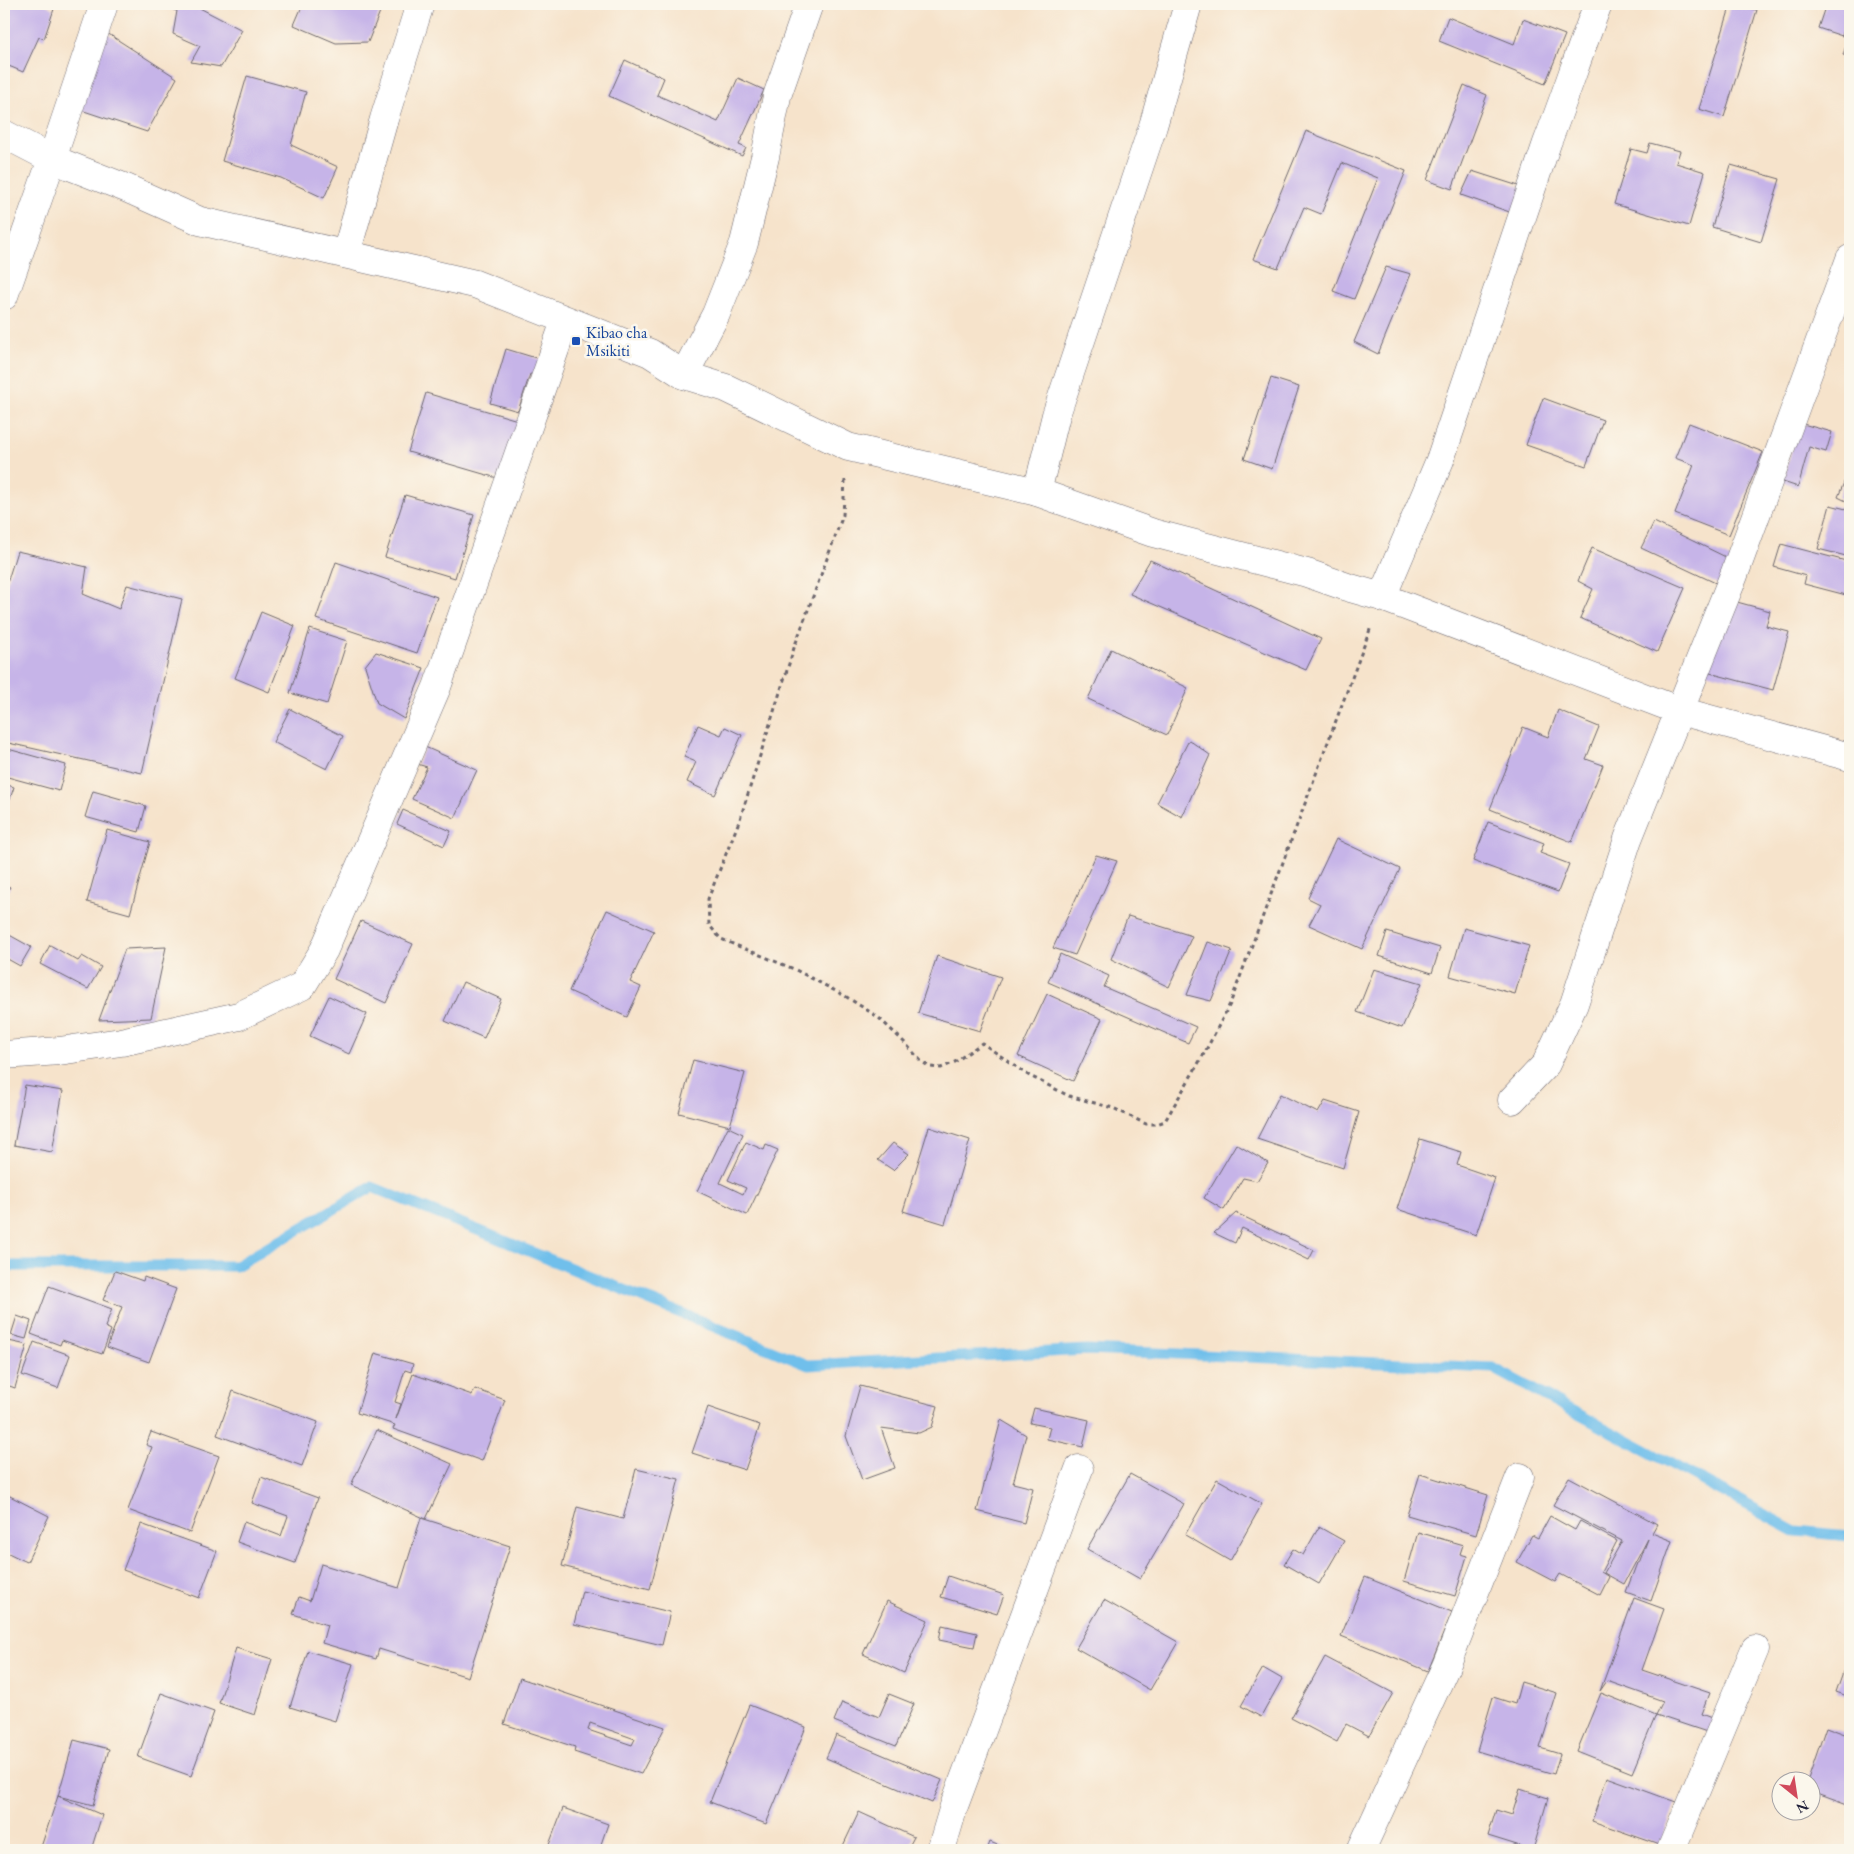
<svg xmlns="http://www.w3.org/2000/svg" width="1854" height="1854" font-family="'EB Garamond',serif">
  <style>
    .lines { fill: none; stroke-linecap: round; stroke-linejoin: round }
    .stream { stroke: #70bfeb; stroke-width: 11 }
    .building { fill: #c6b4e8; fill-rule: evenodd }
    .street-casing { stroke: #6c666d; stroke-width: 29 }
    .path { stroke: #6c666d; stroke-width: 3; stroke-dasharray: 4 4; stroke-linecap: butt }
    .street { stroke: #fff; stroke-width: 28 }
    .transit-dot { fill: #1a4fb4; stroke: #fbf7ec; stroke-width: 2 }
    .labels { text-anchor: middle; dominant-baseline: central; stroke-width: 5; stroke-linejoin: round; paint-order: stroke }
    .transit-label { font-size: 16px; fill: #164399; stroke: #fbf7ec; text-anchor: start }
  </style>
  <rect width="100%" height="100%" fill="#fbf7ec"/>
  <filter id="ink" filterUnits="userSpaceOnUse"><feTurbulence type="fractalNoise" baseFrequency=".02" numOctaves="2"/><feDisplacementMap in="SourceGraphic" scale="10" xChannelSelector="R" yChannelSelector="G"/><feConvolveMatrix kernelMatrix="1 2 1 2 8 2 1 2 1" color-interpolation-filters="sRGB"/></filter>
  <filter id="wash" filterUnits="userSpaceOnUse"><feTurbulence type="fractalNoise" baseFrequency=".0096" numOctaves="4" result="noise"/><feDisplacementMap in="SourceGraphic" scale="20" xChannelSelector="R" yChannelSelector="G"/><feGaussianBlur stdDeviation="1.12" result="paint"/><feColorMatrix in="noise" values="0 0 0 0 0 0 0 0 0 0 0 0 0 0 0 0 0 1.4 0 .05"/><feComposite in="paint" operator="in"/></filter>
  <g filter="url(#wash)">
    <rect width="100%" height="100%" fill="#f6e3cb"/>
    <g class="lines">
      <path class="stream" d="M4 1266H236L372 1187 808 1365 1087 1350 1493 1368 1796 1531 1850 1536"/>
    </g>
    <g id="blocks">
      <g class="building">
        <path d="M4 4H45L54 9 44 39 39 37 23 72 4 64Z"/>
        <path d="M156 4H192L242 30 221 67 191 62 200 46 173 34 177 11Z"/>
        <path d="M303 4H383L368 42 336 43 294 25Z"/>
        <path d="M1731 4 1757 10 1724 117 1699 109Z"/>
        <path d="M1826 4H1850V11L1842 36 1818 28Z"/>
        <path d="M1448 17 1514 44 1523 19 1565 35 1545 84 1439 41Z"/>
        <path d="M107 33 177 78 147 132 72 107Z"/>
        <path d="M1850 33V57L1843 55Z"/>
        <path d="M625 60 664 78 657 95 718 122 738 78 764 90 739 145 746 148 742 156 609 96Z"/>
        <path d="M247 76 306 92 291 145 338 167 324 198 281 178 222 161Z"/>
        <path d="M1464 85 1487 95 1452 189 1427 180Z"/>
        <path d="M1306 131 1406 171 1354 299 1333 291 1378 178 1342 163 1321 214 1304 207 1278 268 1253 259Z"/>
        <path d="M1650 143 1680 151 1676 163 1705 172 1689 226 1614 204 1631 149 1647 153Z"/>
        <path d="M1731 165 1780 179 1761 242 1712 227Z"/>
        <path d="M1472 171 1528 189 1518 215 1461 195Z"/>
        <path d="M1386 267 1411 274 1378 354 1354 342Z"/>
        <path d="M506 349 546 361 540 377 530 374 518 411 490 403Z"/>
        <path d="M1271 378 1299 387 1272 469 1244 459Z"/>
        <path d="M426 393 521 421 504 480 408 452Z"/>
        <path d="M1543 398 1603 420 1586 466 1526 445Z"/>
        <path d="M1689 423 1763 452 1729 535 1675 514 1694 465 1675 458Z"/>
        <path d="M1799 423 1832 432 1826 452 1809 447 1798 487 1783 482Z"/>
        <path d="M1845 480 1850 483V503L1838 497Z"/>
        <path d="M405 495 474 515 455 578 385 557Z"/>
        <path d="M1830 505 1850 510V557L1818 549Z"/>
        <path d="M1654 522 1734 561 1722 586 1641 548Z"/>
        <path d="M1781 544 1850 562V596L1804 584 1806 576 1774 567Z"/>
        <path d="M1592 548 1685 588 1657 652 1580 618 1593 589 1578 581Z"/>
        <path d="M17 551 87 567 83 594 119 609 127 585 182 599 142 773 4 742V593Z"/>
        <path d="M1150 560 1321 639 1306 670 1130 594Z"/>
        <path d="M336 562 437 597 417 653 316 619Z"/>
        <path d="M1726 599 1770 611 1766 626 1789 632 1773 690 1706 672Z"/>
        <path d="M261 612 295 626 269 692 235 678Z"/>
        <path d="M310 629 347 641 327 704 290 693Z"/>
        <path d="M1111 649 1188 688 1167 735 1088 699Z"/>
        <path d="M376 652 424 668 404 719 377 703 365 666Z"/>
        <path d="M290 709 343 736 327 769 273 742Z"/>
        <path d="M1558 710 1599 727 1586 759 1603 765 1572 842 1490 809 1523 727 1548 737Z"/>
        <path d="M698 725 721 735 725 727 742 735 715 795 687 782 696 762 684 757Z"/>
        <path d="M1189 740 1210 755 1182 817 1157 803Z"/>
        <path d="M425 747 477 770 455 818 412 799 427 767 417 764Z"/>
        <path d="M8 749 66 765 59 791 4 776V763Z"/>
        <path d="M4 784 14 787 6 811H4Z"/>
        <path d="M93 791 146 806 139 832 85 817Z"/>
        <path d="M403 810 451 831 444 846 397 824Z"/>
        <path d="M1488 822 1544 843 1540 853 1569 864 1558 892 1473 861Z"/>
        <path d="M107 830 150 842 130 914 87 902Z"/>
        <path d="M1336 839 1400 869 1362 949 1309 925 1320 904 1308 898Z"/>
        <path d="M1096 855 1117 861 1075 955 1053 948Z"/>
        <path d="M4 884 10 887 4 897Z"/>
        <path d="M607 910 654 931 630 982 641 987 627 1017 569 991Z"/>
        <path d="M1128 916 1192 936 1169 987 1111 959Z"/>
        <path d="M361 921 413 944 386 1003 334 979Z"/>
        <path d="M1464 928 1529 946 1515 994 1450 976Z"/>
        <path d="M4 932 31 947 20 966 4 957Z"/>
        <path d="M1387 932 1440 948 1432 973 1379 956Z"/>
        <path d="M1208 942 1232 950 1211 1001 1187 995Z"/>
        <path d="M50 945 78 961 82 956 101 967 88 989 40 964Z"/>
        <path d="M166 947 151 1018 99 1020 125 949Z"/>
        <path d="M1060 954 1109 976 1104 987 1196 1027 1188 1043 1048 982Z"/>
        <path d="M937 956 1001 977 980 1031 918 1013Z"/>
        <path d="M1374 969 1422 983 1402 1028 1357 1012Z"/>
        <path d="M463 982 501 999 484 1038 445 1021Z"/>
        <path d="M1047 994 1102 1019 1073 1081 1018 1056Z"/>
        <path d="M329 996 367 1014 349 1054 310 1036Z"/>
        <path d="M693 1060 745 1073 730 1126 679 1113Z"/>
        <path d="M25 1085 63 1091 52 1152 14 1145Z"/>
        <path d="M1280 1094 1318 1113 1325 1101 1359 1112 1343 1168 1257 1139Z"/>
        <path d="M728 1127 743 1134 720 1183 743 1194 746 1188 728 1180 746 1142 764 1150 766 1145 778 1150 747 1215 697 1191Z"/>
        <path d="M929 1127 970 1140 945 1224 903 1211Z"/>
        <path d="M1420 1139 1461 1152 1457 1165 1495 1178 1476 1235 1397 1209Z"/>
        <path d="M893 1143 909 1154 893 1170 878 1160Z"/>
        <path d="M1236 1144 1268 1163 1257 1181 1243 1178 1224 1210 1204 1198Z"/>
        <path d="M1236 1213 1314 1250 1309 1260 1242 1228 1235 1243 1214 1233Z"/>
        <path d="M115 1271 143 1281 144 1277 176 1289 149 1362 107 1347 122 1307 103 1300Z"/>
        <path d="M49 1286 112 1309 105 1327 111 1330 102 1354 62 1340 60 1345 31 1334Z"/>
        <path d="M17 1316 31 1321 26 1339 11 1335Z"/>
        <path d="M4 1340 27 1345 15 1388 4 1384Z"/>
        <path d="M34 1342 70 1355 58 1388 22 1375Z"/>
        <path d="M375 1353 413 1364 411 1372 405 1370 395 1402 401 1404 396 1419 413 1374 472 1395 475 1389 505 1400 482 1461 393 1429 395 1425 357 1413Z"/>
        <path d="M860 1386 938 1406 932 1427 919 1433 881 1428 895 1468 862 1480 846 1436Z"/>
        <path d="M233 1391 318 1422 302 1466 217 1435Z"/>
        <path d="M708 1407 760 1425 745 1470 692 1453Z"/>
        <path d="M1034 1408 1089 1420 1083 1447 1047 1439 1050 1427 1030 1423Z"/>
        <path d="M1001 1420 1026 1435 1013 1483 1033 1488 1024 1523 977 1511Z"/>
        <path d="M377 1430 452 1464 426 1519 351 1485Z"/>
        <path d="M151 1432 219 1456 190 1533 128 1510 152 1447 146 1445Z"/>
        <path d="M636 1469 679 1479 650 1589 562 1566 577 1507 623 1519Z"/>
        <path d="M1130 1474 1184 1504 1140 1579 1087 1549Z"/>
        <path d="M1420 1474 1488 1495 1476 1535 1407 1515Z"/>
        <path d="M261 1477 318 1498 295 1563 237 1542 244 1522 281 1536 288 1516 252 1503Z"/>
        <path d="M1569 1477 1657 1524 1652 1533 1672 1541 1651 1601 1626 1592 1637 1563H1639L1648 1539 1624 1584 1604 1573 1622 1541 1553 1505Z"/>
        <path d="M1217 1479 1262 1504 1230 1561 1185 1535Z"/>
        <path d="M4 1493 49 1516 27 1562 4 1551Z"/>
        <path d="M1550 1516 1575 1530 1580 1521 1617 1541 1601 1572 1609 1577 1600 1595 1560 1574 1555 1582 1517 1562 1532 1535 1538 1538Z"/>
        <path d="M421 1518 510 1546 468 1677 379 1649 376 1659 322 1643 327 1625 293 1614 299 1597 310 1601 321 1564 399 1588Z"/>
        <path d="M141 1524 217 1551 199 1598 123 1570Z"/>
        <path d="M1319 1527 1344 1541 1319 1584 1284 1564 1293 1549 1303 1555Z"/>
        <path d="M1418 1532 1463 1545 1460 1554 1467 1556 1455 1596 1404 1581Z"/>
        <path d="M948 1576 1004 1595 997 1614 941 1597Z"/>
        <path d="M1365 1577 1452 1612 1428 1671 1341 1636Z"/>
        <path d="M582 1591 670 1612 662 1645 574 1624Z"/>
        <path d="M1634 1598 1664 1609 1642 1670 1710 1693 1702 1714 1718 1720 1713 1734 1656 1715 1663 1701 1607 1681 1600 1691Z"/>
        <path d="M1104 1600 1178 1642 1150 1690 1076 1648Z"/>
        <path d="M887 1601 928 1620 904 1673 863 1654Z"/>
        <path d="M942 1625 977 1633 974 1647 939 1640Z"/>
        <path d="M236 1648 272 1659 255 1715 219 1703Z"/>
        <path d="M308 1651 353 1664 335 1721 290 1707Z"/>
        <path d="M1850 1652V1697L1836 1692Z"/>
        <path d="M1325 1657 1393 1693 1369 1736 1346 1724 1337 1742 1291 1718Z"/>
        <path d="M1263 1668 1282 1679 1261 1717 1241 1706Z"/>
        <path d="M520 1678 665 1727 641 1774 574 1752 575 1747 504 1724ZM590 1723 635 1739 632 1745 588 1730Z"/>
        <path d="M1521 1682 1557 1693 1540 1748 1560 1754 1554 1774 1477 1751 1493 1697 1515 1704Z"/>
        <path d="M161 1693 214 1712 191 1776 138 1757Z"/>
        <path d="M1601 1693 1656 1715 1632 1773 1577 1751Z"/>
        <path d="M889 1694 914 1704 896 1746 834 1721 842 1702 879 1717Z"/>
        <path d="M749 1705 806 1727 766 1824 710 1802Z"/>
        <path d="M1826 1727 1850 1736V1805L1812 1791V1782H1807Z"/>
        <path d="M836 1735 942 1780 932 1803 826 1758Z"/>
        <path d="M74 1740 109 1749 93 1805 58 1796Z"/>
        <path d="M1607 1777 1676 1802 1660 1845 1592 1821Z"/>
        <path d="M1520 1789 1548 1798 1533 1850 1488 1836 1496 1810 1512 1815Z"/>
        <path d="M58 1796 102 1815 91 1850H40Z"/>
        <path d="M563 1808 608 1824 599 1850H547Z"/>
        <path d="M859 1812 914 1837 907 1850H841Z"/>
        <path d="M990 1842 1010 1850H987Z"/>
      </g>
    </g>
  </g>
  <g filter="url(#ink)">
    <use href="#blocks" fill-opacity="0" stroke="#6c666d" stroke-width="1"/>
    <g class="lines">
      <defs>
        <g id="street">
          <path d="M4 134 52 159 126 188 200 221 475 284 650 353 684 375 726 388 848 447 1037 492 1153 533 1307 573 1347 587 1382 597 1680 711 1850 757"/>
          <path d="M346 254 384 119 420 4"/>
          <path d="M4 296 52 159 104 4"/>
          <path d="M684 375 716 314 744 243 765 157 777 96 809 4"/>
          <path d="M1037 492 1056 415 1153 126 1188 4"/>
          <path d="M1382 597 1440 460 1547 143C1565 97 1580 50 1598 4"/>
          <path d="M4 1055 59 1051 121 1042 239 1016 302 986 324 950 437 687 565 321"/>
          <path d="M1512 1100 1546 1064 1574 1004 1628 839 1734 575 1850 259"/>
          <path d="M941 1850 954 1806 1079 1469"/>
          <path d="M1361 1850 1446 1666 1520 1477"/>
          <path d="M1671 1850 1755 1649"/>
        </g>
      </defs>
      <use href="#street" class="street-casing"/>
      <path class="path" d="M845 480 843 515 794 648 740 819 708 899 709 925 721 939 794 969 845 996 878 1017 904 1042 922 1062 930 1067 941 1068 955 1062 982 1043 1028 1075 1069 1096 1113 1108 1146 1124H1157L1165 1121 1205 1052 1230 1004 1371 627"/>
      <use href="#street" class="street"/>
    </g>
  </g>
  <rect class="transit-dot" x="571" y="336" width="10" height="10" rx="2.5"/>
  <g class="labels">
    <g class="transit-label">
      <text x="586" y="332">Kibao cha<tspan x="586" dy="18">Msikiti</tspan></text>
    </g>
  </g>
  <rect width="1854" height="1854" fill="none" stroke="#fbf7ec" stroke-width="20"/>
  <g transform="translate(1796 1796) rotate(150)"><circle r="24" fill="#fbf7ec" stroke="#a4a2a5"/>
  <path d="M0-4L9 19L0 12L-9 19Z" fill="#d1495b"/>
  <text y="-8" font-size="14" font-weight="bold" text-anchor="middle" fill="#22223b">N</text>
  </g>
</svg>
